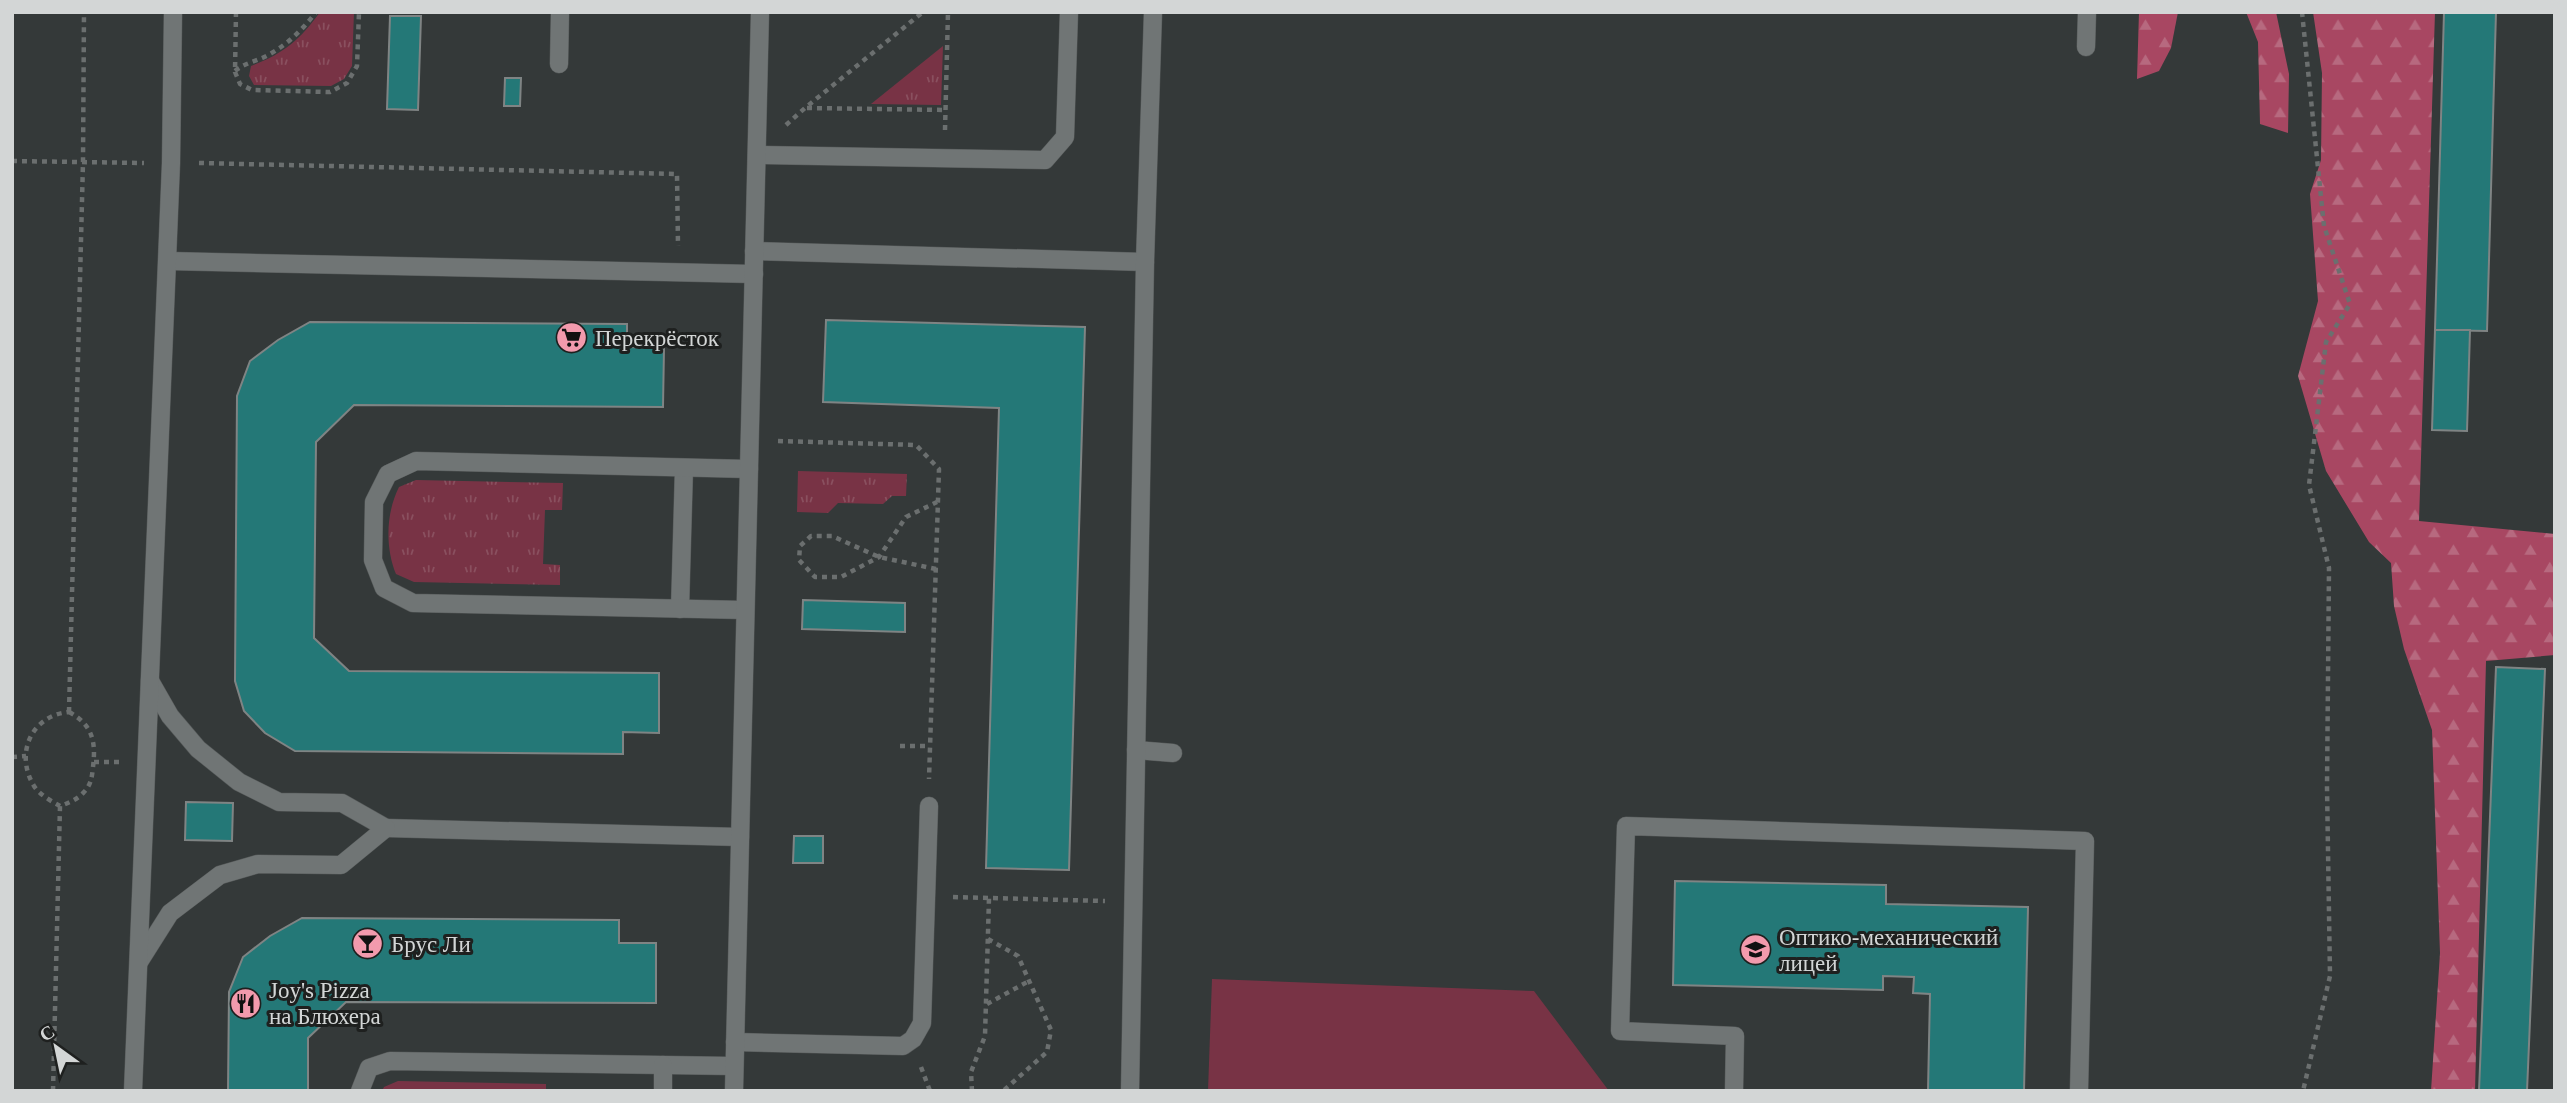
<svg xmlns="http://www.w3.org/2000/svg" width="2567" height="1103" font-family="Georgia,serif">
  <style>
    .forest { fill: url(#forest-firs) }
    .park { fill: url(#park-tufts) }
    .garden { fill: #783345 }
    .building { fill: #247877; stroke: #7f8484; stroke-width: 2 }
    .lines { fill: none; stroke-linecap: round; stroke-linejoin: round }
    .minor-casing { stroke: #535757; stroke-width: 19 }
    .path { stroke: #6b6f6f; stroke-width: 4.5; stroke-dasharray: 5 5; stroke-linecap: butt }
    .minor { stroke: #707575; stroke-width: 18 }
    .labels { text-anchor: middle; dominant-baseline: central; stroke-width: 6; stroke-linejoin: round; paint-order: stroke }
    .poi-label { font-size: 23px; fill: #d3d6d6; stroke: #1e201f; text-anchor: start }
  </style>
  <defs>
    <pattern id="forest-firs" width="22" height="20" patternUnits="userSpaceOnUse" patternTransform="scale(1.75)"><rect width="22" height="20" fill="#a84762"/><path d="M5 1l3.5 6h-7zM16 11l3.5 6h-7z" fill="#b7697f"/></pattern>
    <pattern id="park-tufts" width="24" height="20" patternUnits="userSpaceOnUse" patternTransform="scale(1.75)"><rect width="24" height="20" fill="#783345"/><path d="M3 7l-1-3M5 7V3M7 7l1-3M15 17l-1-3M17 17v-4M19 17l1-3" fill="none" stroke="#8a505f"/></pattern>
  </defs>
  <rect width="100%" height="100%" fill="#343939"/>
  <g class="forest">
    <path d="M2139 12H2178L2171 48 2159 71 2137 79Z"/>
    <path d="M2246 12H2276L2289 74 2288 133 2260 124 2258 42Z"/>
    <path d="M2313 12H2435L2419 521 2555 534V655L2486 661 2475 1091H2431L2440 953 2432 730 2404 649 2394 606 2391 563 2369 542 2326 471 2298 376 2318 301 2310 194 2321 160 2322 73Z"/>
  </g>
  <g class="park">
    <path d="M320 12H354L352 66 344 79 331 86 254 85 249 76 251 66C283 54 300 40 320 12Z"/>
    <path d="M943 46 941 105 871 104Z"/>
    <path d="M798 471 907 474 906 496H892L883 504 838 503 828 513 797 512Z"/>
    <path d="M416 480 563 483 562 510H545L543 564 560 565V585L414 582 396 574C385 547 386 513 399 487Z"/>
    <path d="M398 1081 546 1084V1091H382L384 1087Z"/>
  </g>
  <path class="garden" d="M1212 979 1534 991 1609 1091H1208Z"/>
  <g class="building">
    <path d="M2444 12H2496L2487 331 2435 330Z"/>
    <path d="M390 16H421L418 110 387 109Z"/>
    <path d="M505 78H521L520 106H504Z"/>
    <path d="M826 320 1085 327 1069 870 986 868 999 408 823 402Z"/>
    <path d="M310 322 627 324V347L664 348 663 407 354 405 316 442 314 638 349 671 659 673V733L623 732V754L295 751 265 733 244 711 235 681 237 396 250 361 278 340Z"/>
    <path d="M2435 330H2470L2467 431 2432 430Z"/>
    <path d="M803 600 905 603V632L802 629Z"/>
    <path d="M2496 667 2545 669 2527 1091H2479Z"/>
    <path d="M186 802 233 803 232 841 185 840Z"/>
    <path d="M794 836H823V863H793Z"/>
    <path d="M1675 881 1886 885V904L2028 907 2024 1091H1928L1930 994 1913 993 1914 977 1883 976V990L1673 985Z"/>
    <path d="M302 918 619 920V943H656V1003L346 1002 308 1038V1091H228L229 992 243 957 270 936Z"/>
  </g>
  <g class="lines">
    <defs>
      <g id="minor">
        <path d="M2086 47 2087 12"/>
        <path d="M559 64 560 12"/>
        <path d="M757 155 1045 160 1065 137 1069 12"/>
        <path d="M754 251 1145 262"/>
        <path d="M168 261 754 274"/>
        <path d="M680 609 684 468"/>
        <path d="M745 610 413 603 384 588 373 560 374 502 388 474 416 461 749 469"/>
        <path d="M1136 750 1173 753"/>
        <path d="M386 828 740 837"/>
        <path d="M139 962 170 913 220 875 258 864 341 865 386 828 342 803 279 802 239 782 198 749 170 716 150 681"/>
        <path d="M735 1042 903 1046 913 1039 922 1023 929 806"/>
        <path d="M133 1091 171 163 173 12"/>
        <path d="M360 1091 369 1068 390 1061 734 1066"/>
        <path d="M663 1091V1065"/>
        <path d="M734 1091 760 12"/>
        <path d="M1130 1091 1145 262 1153 12"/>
        <path d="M1734 1091 1735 1036 1620 1031 1626 826 2085 841 2079 1091"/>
      </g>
    </defs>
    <use href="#minor" class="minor-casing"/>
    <g class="path">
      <path d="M236 12 235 72 240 84 252 90 330 92 347 83 357 66 359 12"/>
      <path d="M2302 12 2324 226 2350 304 2326 342 2309 485 2329 568 2327 787 2330 976 2303 1091"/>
      <path d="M235 71C246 62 259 61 270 54 289 43 303 29 316 12"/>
      <path d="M807 108 946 110"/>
      <path d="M786 125 805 108 923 12"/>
      <path d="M945 130 948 12"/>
      <path d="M12 161 144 163"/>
      <path d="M199 163 677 174 678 246"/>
      <path d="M778 441 916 445 939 469 929 779"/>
      <path d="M936 569 879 557 832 536H811L800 546 799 560 815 577H841L879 557 906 517 937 502"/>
      <path d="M69 712 83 162 84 12"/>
      <path d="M69 712C93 725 96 742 93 767 92 777 91 785 84 792 78 799 69 803 60 806 51 801 40 795 34 786 14 753 32 715 69 712Z"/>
      <path d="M900 746H930"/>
      <path d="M12 757 26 756"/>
      <path d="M94 762H121"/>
      <path d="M953 897 1105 901"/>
      <path d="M988 939 1018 956 1051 1030 1047 1052 1003 1091"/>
      <path d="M987 1004 1029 981"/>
      <path d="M921 1067 930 1091"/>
      <path d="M53 1091 60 806"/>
      <path d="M972 1091 971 1072 985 1036 989 898"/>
    </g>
    <use href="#minor" class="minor"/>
  </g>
  <defs>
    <symbol id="supermarket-disc" viewBox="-11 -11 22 22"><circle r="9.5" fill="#f29aad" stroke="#1e201f"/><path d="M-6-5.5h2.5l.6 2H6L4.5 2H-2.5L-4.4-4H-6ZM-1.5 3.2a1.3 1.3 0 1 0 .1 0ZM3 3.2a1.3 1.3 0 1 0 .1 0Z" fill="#111"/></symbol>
    <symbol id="bar-disc" viewBox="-11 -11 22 22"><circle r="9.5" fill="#f29aad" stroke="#1e201f"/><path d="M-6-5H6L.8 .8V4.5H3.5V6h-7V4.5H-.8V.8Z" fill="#111"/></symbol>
    <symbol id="university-disc" viewBox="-11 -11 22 22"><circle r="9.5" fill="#f29aad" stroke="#1e201f"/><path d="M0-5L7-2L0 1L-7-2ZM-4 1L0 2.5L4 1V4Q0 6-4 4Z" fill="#111"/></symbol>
    <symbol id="restaurant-disc" viewBox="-11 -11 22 22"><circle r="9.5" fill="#f29aad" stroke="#1e201f"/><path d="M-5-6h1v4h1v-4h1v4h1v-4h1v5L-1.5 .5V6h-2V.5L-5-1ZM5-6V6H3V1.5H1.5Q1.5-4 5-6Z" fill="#111"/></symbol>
  </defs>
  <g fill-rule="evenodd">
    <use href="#supermarket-disc" x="554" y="320" width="35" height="35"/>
    <use href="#bar-disc" x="350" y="926" width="35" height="35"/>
    <use href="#university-disc" x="1738" y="932" width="35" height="35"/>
    <use href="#restaurant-disc" x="228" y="986" width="35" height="35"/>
  </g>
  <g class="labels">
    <g class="poi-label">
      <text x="595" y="338">Перекрёсток</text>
      <text x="1779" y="937">Оптико-механический<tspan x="1779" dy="26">лицей</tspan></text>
      <text x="391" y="944">Брус Ли</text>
      <text x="269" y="990">Joy's Pizza<tspan x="269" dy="26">на Блюхера</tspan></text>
    </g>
  </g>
  <rect width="2567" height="1103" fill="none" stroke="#d3d6d6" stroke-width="28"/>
  <g transform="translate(56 1047) rotate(327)" stroke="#1e201f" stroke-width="5" paint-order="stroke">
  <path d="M0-5L12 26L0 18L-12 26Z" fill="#d3d6d6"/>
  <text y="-10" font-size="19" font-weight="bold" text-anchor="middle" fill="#d3d6d6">С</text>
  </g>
</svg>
